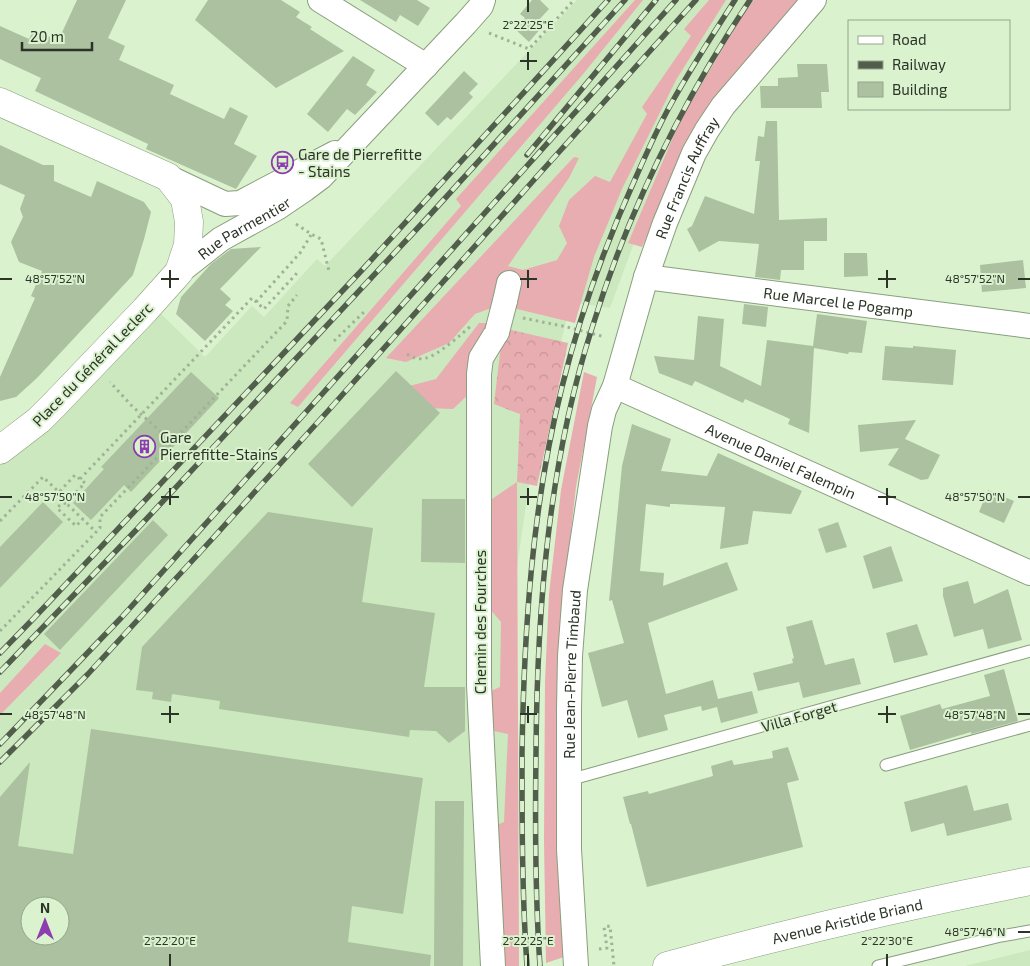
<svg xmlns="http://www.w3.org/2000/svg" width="1030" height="966" font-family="'Exo 2',sans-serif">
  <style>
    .built { fill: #cce8be; fill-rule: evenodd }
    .grass { fill: #e8adb0 }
    .forest { fill: url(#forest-crowns) }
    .building { fill: #abc1a0; fill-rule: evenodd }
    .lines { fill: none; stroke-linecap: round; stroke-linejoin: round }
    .lane-casing { stroke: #899e7e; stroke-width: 13 }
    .street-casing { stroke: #899e7e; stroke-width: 26 }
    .secondary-casing { stroke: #899e7e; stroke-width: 29 }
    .path { stroke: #a0b297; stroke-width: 3; stroke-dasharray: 2.5 4; stroke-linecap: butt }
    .lane { stroke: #fff; stroke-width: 11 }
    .street { stroke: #fff; stroke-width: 24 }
    .secondary { stroke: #fff; stroke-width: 28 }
    .rail-casing { stroke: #525e4c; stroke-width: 5.5 }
    .rail { stroke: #dbf2cf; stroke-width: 4; stroke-dasharray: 11; stroke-linecap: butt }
    .street-bridge-casing { stroke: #899e7e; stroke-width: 26; stroke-linecap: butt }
    .street-bridge { stroke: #fff; stroke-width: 24 }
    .ticks { fill: none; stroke: #2b3427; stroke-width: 2 }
    .labels { text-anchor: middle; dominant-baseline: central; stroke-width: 4; stroke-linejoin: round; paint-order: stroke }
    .poi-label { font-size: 15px; fill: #2b3427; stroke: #dbf2cf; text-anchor: start }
    .street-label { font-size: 15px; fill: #2b3427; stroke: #dbf2cf }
    .ticks-label { font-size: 12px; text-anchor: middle; fill: #2b3427; stroke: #dbf2cf; stroke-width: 4; stroke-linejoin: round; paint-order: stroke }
  </style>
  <defs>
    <pattern id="forest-crowns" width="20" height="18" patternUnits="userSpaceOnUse" patternTransform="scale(1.25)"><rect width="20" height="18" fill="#e8adb0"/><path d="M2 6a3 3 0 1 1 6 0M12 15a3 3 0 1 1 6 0" fill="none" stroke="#c79597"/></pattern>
  </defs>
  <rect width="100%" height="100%" fill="#dbf2cf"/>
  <g class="built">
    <path d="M577 0H787L634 243 610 308 571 302 534 450 517 567 511 914 512 966H0V465L44 426 155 308 205 357 252 306 264 317 317 259 325 266ZM30 906H60V936H30Z"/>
    <path d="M1030 950V966H965Z"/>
  </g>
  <g class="grass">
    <path d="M635 0H643L584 73 298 407 290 403 461 206 456 199Z"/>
    <path d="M709 0H726L676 80 622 189 594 257 575 323 517 309 494 307 475 314 449 343 406 362 386 358 574 157 579 158 569 178 508 266 523 270 557 260 567 243 559 226 569 200 595 176 610 182 647 114 642 107 691 36 684 29Z"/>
    <path d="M754 0H800L727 82 700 120 642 247 628 243 680 121 741 17Z"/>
    <path d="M479 323H490L473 390 453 409 425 408 409 386 436 379Z"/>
    <path d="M584 372 597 377 576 487 559 637 564 957 546 963 544 841 545 681 549 594 561 490Z"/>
    <path d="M517 482 519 966H491L489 828 504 822 508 734 489 730 491 691 500 687 501 622 489 608V501Z"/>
    <path d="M45 644 61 653 0 715V693Z"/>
  </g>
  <path class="forest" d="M503 328 568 343 537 486 517 482 520 414 494 404Z"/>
  <g class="building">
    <path d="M77 0H126L108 38 125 46 119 60 174 85 170 94 224 119 230 107 248 116 234 144 257 156 236 189 146 149 148 144 35 91 41 78 0 59V26L29 39 34 29 58 41Z"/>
    <path d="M208 0H281L300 12 296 17 312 27 310 29 344 51 276 88 195 20Z"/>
    <path d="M360 0H417L430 8 418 26 400 15 396 22Z"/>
    <path d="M532 0H540L549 9 536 23 542 27 529 42 515 29 525 18 520 14Z"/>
    <path d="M353 56 375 70 366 85 377 92 355 115 347 109 328 132 307 114Z"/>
    <path d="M797 64H827L829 92H821L822 108H761L760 86H778V78L798 77Z"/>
    <path d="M464 71 478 84 469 93 473 97 451 120 447 117 438 126 425 113Z"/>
    <path d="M766 121H777L779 220 827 218V241H804V270H781L780 280 755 277 759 244 719 241 699 252 687 229 692 226 705 196 754 214 760 161H755L758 136 764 137Z"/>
    <path d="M0 145 43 165H54V181L91 197 97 181 144 202 151 212 144 239 133 275 37 378 16 397 0 401V377L35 298 31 296 42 271 19 262 11 242 23 217 20 209 25 195 0 184Z"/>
    <path d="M261 247 220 289 231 299 225 305 233 311 205 341 176 314 181 297 211 264 231 249Z"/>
    <path d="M844 253H867L868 276 844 277Z"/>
    <path d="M1023 260 1026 288 982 292 980 265Z"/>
    <path d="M744 304 768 307 766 327 742 324Z"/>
    <path d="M817 314 867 321 862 353 849 352 848 354 814 348 809 433 788 424 790 419 745 399 743 403 695 381 692 386 659 373 654 356 694 360 698 316 724 319 720 366 761 386 767 340 813 346Z"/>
    <path d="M885 346 913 348V346L956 350 953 385 882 380Z"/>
    <path d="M396 371 440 413 352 507 308 464Z"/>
    <path d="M191 372 219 398 131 492 124 485 91 520 73 503 104 469 101 467Z"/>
    <path d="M916 420 905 439 940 455 928 479 921 480 888 465 899 448 860 452 858 425Z"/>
    <path d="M632 424 671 439 661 471 707 476 718 453 802 491 791 514 753 511 748 544 720 549 725 507 675 504H670V507L646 504 640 571 664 573 663 586 727 562 738 590 648 623 666 694 713 680 718 699 752 691 758 713 721 723 717 707 702 711 701 706 664 715 668 730 638 738 627 700 602 707 588 653 624 643 612 600 609 601 622 466Z"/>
    <path d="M988 490 1014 501 1004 523 979 512Z"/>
    <path d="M422 499H465V563L421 562Z"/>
    <path d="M43 502 63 522 0 588V547Z"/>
    <path d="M268 512 373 528 362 602 435 613 424 687H465V731L449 743 436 731 410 730 409 737 219 709 220 701 172 694 171 702 152 699 153 692 136 690 142 647Z"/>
    <path d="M153 520 168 535 60 650 44 634Z"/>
    <path d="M838 522 847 547 826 553 818 529Z"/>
    <path d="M891 546 903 581 873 589 863 556Z"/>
    <path d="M968 581 974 604 1008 589 1022 640 988 649 983 629 954 637 943 596V588Z"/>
    <path d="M812 620 825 665 854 658 861 684 803 698 799 682 758 691 753 673 793 663 792 659 794 658 786 627Z"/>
    <path d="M917 624 928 655 894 663 886 633Z"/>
    <path d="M1004 669 1018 721 971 734V732L910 750 900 716 940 704 942 709 990 696 984 675Z"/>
    <path d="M91 729 423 778 403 914 352 906 348 942 431 955 430 966H0V797L30 762 18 846 73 854ZM30 906H60V936H30Z"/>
    <path d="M788 747 799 780 787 783 803 847 647 887 631 824H630L623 797 648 791 649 794 713 776 711 766 732 760 734 765 773 758 772 751Z"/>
    <path d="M967 785 974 811 1008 803 1012 820 947 836 944 823 911 832 904 802Z"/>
    <path d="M435 801H464L463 966H434Z"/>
  </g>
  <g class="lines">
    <defs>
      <g id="lane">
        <path d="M886 765 1030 725"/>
        <path d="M569 780 1030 651"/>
        <path d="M878 966 1001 936 1030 931"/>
      </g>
      <g id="street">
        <path d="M320 0 426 66"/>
        <path d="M168 177 225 204 240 203 335 153"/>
        <path id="s1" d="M179 272 221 239 277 208 305 189 321 177 466 23 481 6 483 0"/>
        <path id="s2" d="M646 277 1030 326"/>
        <path d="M505 301 509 283"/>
        <path id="s3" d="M615 386 1030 573"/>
        <path d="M493 966 479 685V374L481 358 497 332"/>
        <path id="s4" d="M576 966 569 849V709L570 656 575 590 600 426 604 410 615 386 646 277 665 223 694 153 707 130 723 106 814 0"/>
      </g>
      <g id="secondary">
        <path d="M0 102 168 177 185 199 189 222 188 245 179 272 145 310 54 405 39 420 0 450"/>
        <path id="s5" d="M667 966C787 933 908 905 1030 881"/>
      </g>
    </defs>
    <use href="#lane" class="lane-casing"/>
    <use href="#street" class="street-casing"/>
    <use href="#secondary" class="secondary-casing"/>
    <g class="path">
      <path d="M489 33 529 49 574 0"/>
      <path d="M296 224 311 234 321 239 329 271"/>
      <path d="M256 302 300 253 311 235"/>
      <path d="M523 318 567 327 605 337"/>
      <path d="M334 341 364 312"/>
      <path d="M407 354C413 358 419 360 426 358 437 356 463 333 472 325"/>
      <path d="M172 442 287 321 288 306 297 295"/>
      <path d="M80 479 252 298 264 309 298 272"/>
      <path d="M66 503 61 504 57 508 76 526 83 519"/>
      <path d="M0 521 43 477 59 492 75 475 85 483 66 503 96 532"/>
      <path d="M0 631 100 528V517L172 442 132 406 110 382"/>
      <path d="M599 949 607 948 604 927 610 926 614 966"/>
    </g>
    <use href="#lane" class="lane"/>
    <use href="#street" class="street"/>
    <use href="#secondary" class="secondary"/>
    <defs>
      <g id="rail">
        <path d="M527 155 656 0"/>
        <path d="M0 653 34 618 363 269 608 0"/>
        <path d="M0 672 138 528 428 217 625 0"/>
        <path d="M0 744 121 618 676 0"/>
        <path d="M0 762 88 674 214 537 327 412 541 172 696 0"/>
        <path d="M527 966C522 895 522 824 522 753 524 630 532 506 562 387 580 314 605 245 636 177 647 152 658 127 671 104 691 68 713 34 735 0"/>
        <path d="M540 966C535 895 535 824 536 753 537 610 548 465 592 328 628 211 682 102 750 0"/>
      </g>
    </defs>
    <use href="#rail" class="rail-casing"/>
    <use href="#rail" class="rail"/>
    <defs>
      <path id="street-bridge" d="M497 332 505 301"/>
    </defs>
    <use href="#street-bridge" class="street-bridge-casing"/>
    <use href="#street-bridge" class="street-bridge"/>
  </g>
  <path class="ticks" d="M528 0V12M528 52V70M520 61H537M170 270V288M528 270V288M887 270V288M0 279H12M161 279H179M520 279H537M878 279H896M1018 279H1030M170 488V505M528 488V505M887 488V505M0 497H12M161 497H179M520 497H537M878 497H896M1018 497H1030M170 706V723M528 706V723M887 706V723M0 714H12M161 714H179M520 714H537M878 714H896M1018 714H1030M1018 932H1030M170 954V966M528 954V966M887 954V966"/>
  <defs>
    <symbol id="bus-ring" viewBox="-11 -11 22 22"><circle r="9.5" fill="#dbf2cf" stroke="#8d3dad" stroke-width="1.5"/><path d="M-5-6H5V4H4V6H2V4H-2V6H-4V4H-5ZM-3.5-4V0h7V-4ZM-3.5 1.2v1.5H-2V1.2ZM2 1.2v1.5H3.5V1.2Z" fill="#8d3dad"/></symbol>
    <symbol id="building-ring" viewBox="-11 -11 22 22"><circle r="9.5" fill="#dbf2cf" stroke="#8d3dad" stroke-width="1.5"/><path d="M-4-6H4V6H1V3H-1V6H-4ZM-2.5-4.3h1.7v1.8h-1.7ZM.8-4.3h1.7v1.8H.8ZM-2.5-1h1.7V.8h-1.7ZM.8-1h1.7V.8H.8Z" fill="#8d3dad"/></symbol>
  </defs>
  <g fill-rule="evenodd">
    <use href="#bus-ring" x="270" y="150" width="25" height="25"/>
    <use href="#building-ring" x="132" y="434" width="25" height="25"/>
  </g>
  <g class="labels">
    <g class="poi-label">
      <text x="298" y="154">Gare de Pierrefitte<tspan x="298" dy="17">- Stains</tspan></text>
      <text x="160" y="437">Gare<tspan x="160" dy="17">Pierrefitte-Stains</tspan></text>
    </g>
    <g class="street-label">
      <text stroke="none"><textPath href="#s4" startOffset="806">Rue Francis Auffray</textPath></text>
      <text stroke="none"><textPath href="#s1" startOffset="79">Rue Parmentier</textPath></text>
      <text stroke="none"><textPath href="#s2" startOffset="194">Rue Marcel le Pogamp</textPath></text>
      <text transform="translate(92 364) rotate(-46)">Place du Général Leclerc</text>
      <text stroke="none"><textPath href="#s3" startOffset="182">Avenue Daniel Falempin</textPath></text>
      <text transform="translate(480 622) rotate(-90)">Chemin des Fourches</text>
      <text stroke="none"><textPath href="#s4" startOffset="292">Rue Jean-Pierre Timbaud</textPath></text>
      <text transform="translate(799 716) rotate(-16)">Villa Forget</text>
      <text stroke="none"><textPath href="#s5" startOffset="186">Avenue Aristide Briand</textPath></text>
    </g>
  </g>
  <g class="ticks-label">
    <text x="528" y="29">2°22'25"E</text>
    <text x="55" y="283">48°57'52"N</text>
    <text x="975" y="283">48°57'52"N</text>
    <text x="55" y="501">48°57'50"N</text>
    <text x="975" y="501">48°57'50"N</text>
    <text x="55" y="719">48°57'48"N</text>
    <text x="975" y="719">48°57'48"N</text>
    <text x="975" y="936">48°57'46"N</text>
    <text x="170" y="945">2°22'20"E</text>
    <text x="528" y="945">2°22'25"E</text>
    <text x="887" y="945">2°22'30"E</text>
  </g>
  <rect x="848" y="20" width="162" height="90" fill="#dbf2cf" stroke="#95a68c"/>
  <rect x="858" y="36" width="25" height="8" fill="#ffffff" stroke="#95a68c"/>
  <text x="892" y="45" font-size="15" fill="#2b3427">Road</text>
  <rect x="858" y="61" width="25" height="8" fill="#525e4c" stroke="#95a68c"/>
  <text x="892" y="70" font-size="15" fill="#2b3427">Railway</text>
  <rect x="858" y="82" width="25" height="15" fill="#abc1a0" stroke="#95a68c"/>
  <text x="892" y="95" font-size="15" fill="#2b3427">Building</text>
  <g transform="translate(45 921)"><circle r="24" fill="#dbf2cf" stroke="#95a68c"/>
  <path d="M0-4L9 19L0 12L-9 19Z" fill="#8d3dad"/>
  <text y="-8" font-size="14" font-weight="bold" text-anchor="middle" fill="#2b3427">N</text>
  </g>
  <path d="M22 42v8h70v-8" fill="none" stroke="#2b3427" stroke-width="2.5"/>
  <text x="30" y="42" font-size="15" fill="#2b3427" stroke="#dbf2cf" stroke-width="4" paint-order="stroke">20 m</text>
</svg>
